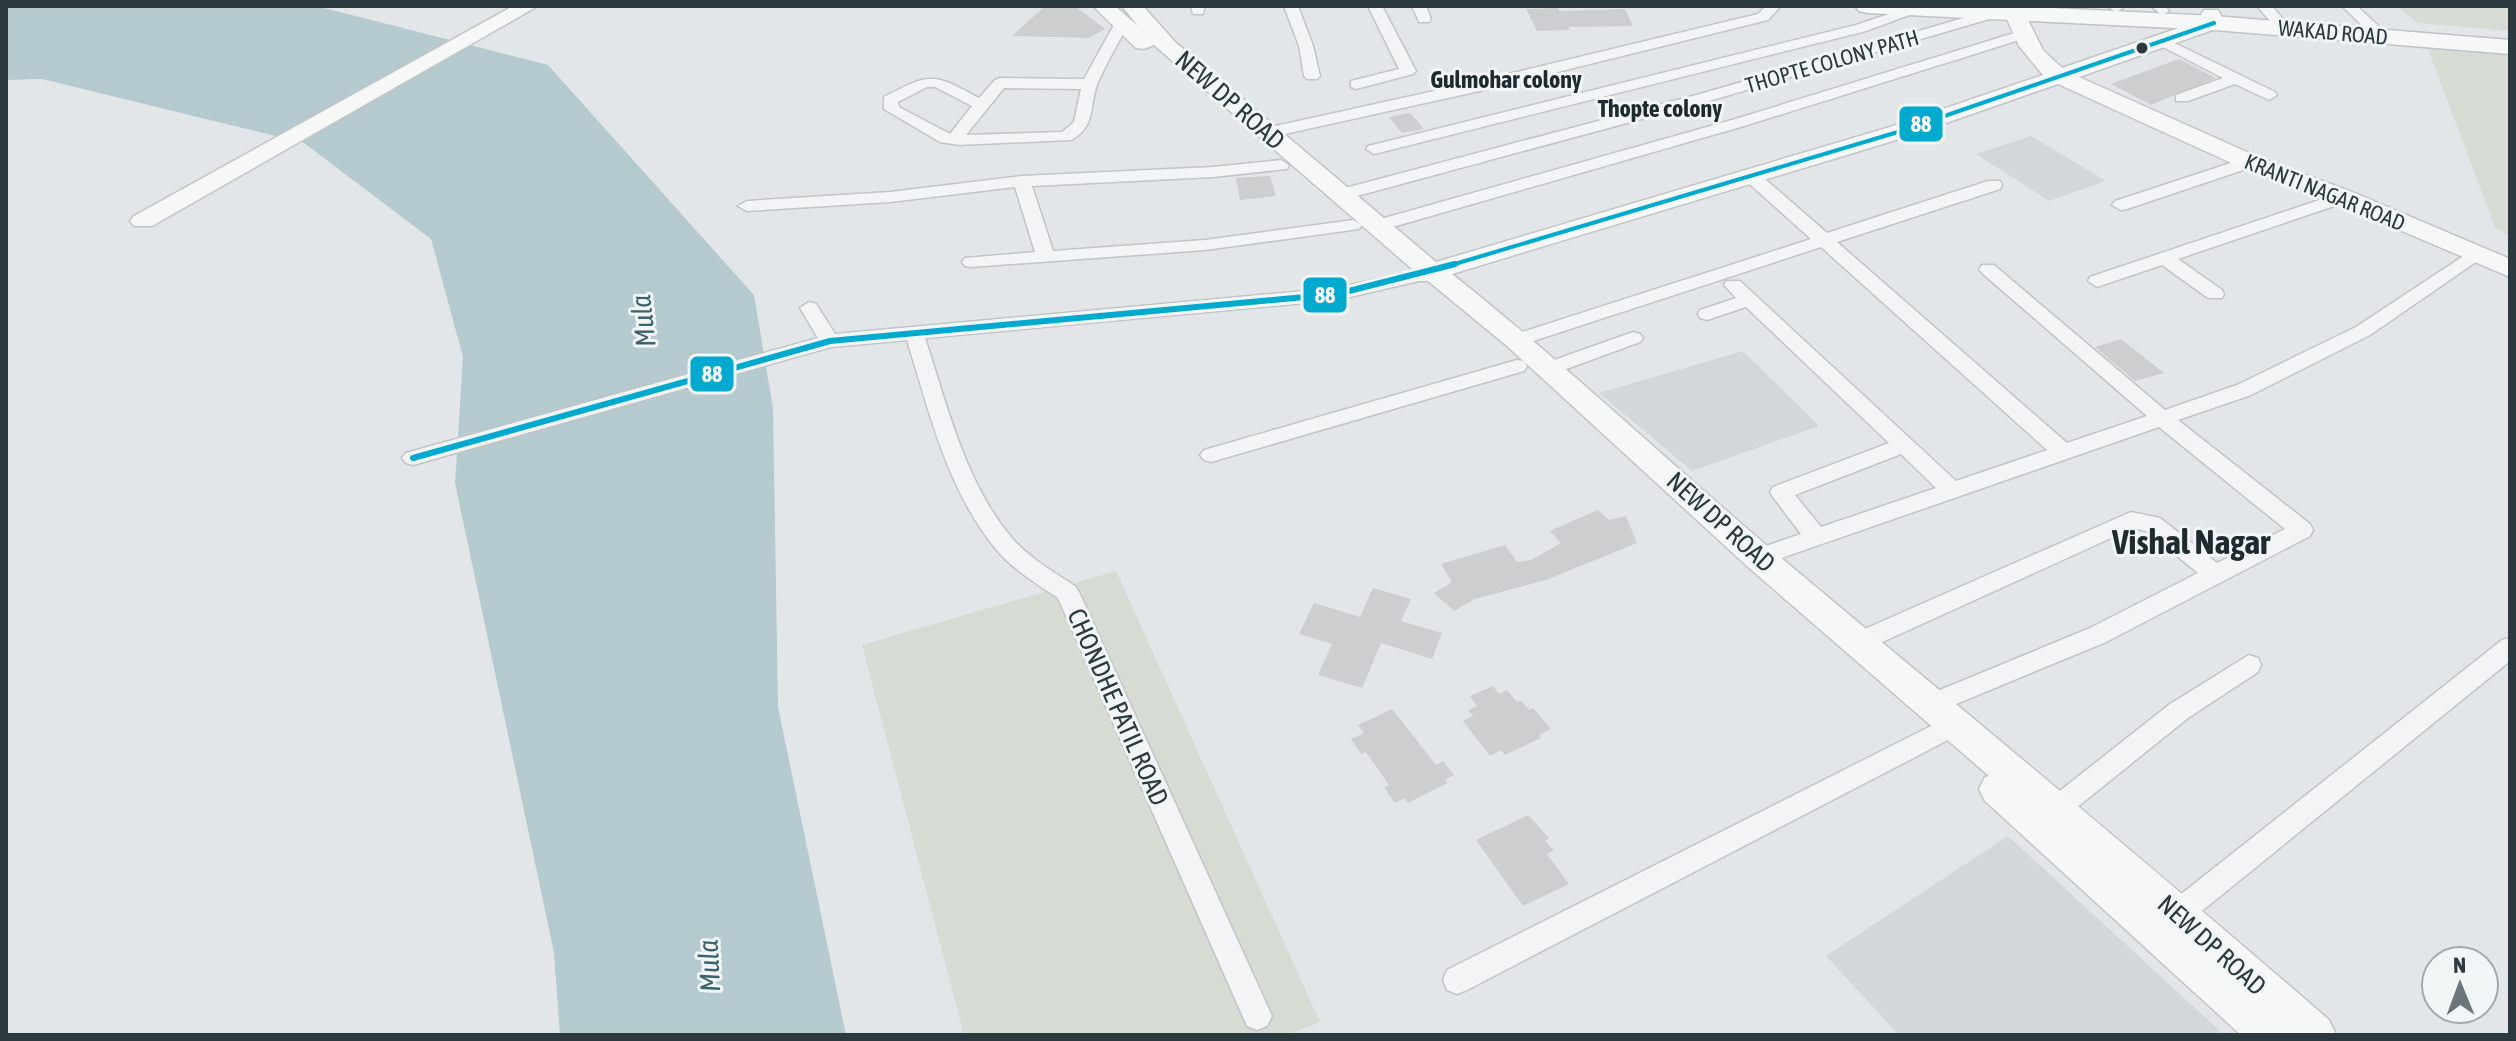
<svg xmlns="http://www.w3.org/2000/svg" width="2516" height="1041" font-family="'Asap Condensed',sans-serif">
  <style>
    .built { fill: #d2d7da }
    .green { fill: #d6dbd4 }
    .water { fill: #b5cacf }
    .building { fill: #ccced0 }
    .lines { fill: none; stroke-linecap: round; stroke-linejoin: round }
    .street-casing { stroke: #c2c4c6; stroke-width: 3 }
    .secondary-casing { stroke: #c2c4c6; stroke-width: 3 }
    .primary-casing { stroke: #c0c3c5; stroke-width: 3 }
    .street { fill: #f2f4f5; fill-rule: evenodd }
    .secondary { fill: #f6f7f7; fill-rule: evenodd }
    .primary { fill: #f6f7f7; fill-rule: evenodd }
    .bus-1-far1-casing { stroke: #f2f5f6; stroke-width: 8 }
    .bus-1-casing { stroke: #f2f5f6; stroke-width: 12 }
    .bus-1-far1 { stroke: #00a9ce; stroke-width: 4 }
    .bus-1 { stroke: #00a9ce; stroke-width: 6 }
    .bus-dot { fill: #2c393f; stroke: #f2f5f6; stroke-width: 3 }
    .labels { text-anchor: middle; dominant-baseline: central; stroke-width: 6; stroke-linejoin: round; paint-order: stroke }
    .far-street-label { font-size: 22px; fill: #2c393f; stroke: #f2f5f6 }
    .far-neighbourhood-label { font-size: 24px; font-weight: bold; fill: #1e2a30; stroke: #f2f5f6 }
    .street-label { font-size: 26px; fill: #2c393f; stroke: #f2f5f6 }
    .water-label { font-size: 28px; font-style: italic; fill: #3b636e; stroke: #f2f5f6 }
    .district-label { font-size: 34px; font-weight: bold; fill: #1e2a30; stroke: #f2f5f6 }
    .line-badge { stroke: #f2f5f6; stroke-width: 3 }
    .badge-label { font-size: 22px; text-anchor: middle; font-weight: bold; fill: #fff }
  </style>
  <rect width="100%" height="100%" fill="#e3e6e8"/>
  <g class="built">
    <path d="M2031 136 2106 181 2049 201 1976 154Z"/>
    <path d="M1743 351 1819 426 1692 471 1599 393Z"/>
    <path d="M2008 836 2220 1031 2215 1035H1899L1826 956Z"/>
  </g>
  <g class="green">
    <path d="M2397 6H2510V31L2418 23Z"/>
    <path d="M2426 44 2510 52V236L2495 227Z"/>
    <path d="M1116 571 1320 1022 1286 1035H964L862 645Z"/>
  </g>
  <path class="water" d="M6 6H316L548 65 754 295 773 408 778 707 846 1035H560L554 953 455 483 463 357 431 239 304 143 42 79 6 80Z"/>
  <g class="building">
    <path d="M1045 6H1075L1105 29 1089 38 1012 36Z"/>
    <path d="M1558 8 1559 11 1625 9 1633 26 1568 27 1570 30 1537 31 1526 9Z"/>
    <path d="M2179 59 2216 78 2151 105 2111 84Z"/>
    <path d="M1410 113 1424 129 1402 133 1389 117Z"/>
    <path d="M1270 176 1276 196 1240 200 1236 178Z"/>
    <path d="M2121 339 2164 373 2135 381 2095 347Z"/>
    <path d="M1598 510 1609 520 1626 516 1637 543 1546 580 1475 599 1454 611 1434 593 1452 582 1441 564 1505 545 1517 562 1531 560 1561 543 1550 531Z"/>
    <path d="M1373 588 1411 599 1401 621 1442 633 1432 659 1381 643 1362 688 1318 675 1332 644 1299 634 1314 603 1360 617Z"/>
    <path d="M1493 686 1499 694 1507 690 1517 702 1521 700 1529 710 1533 708 1551 729 1539 735 1541 738 1505 755 1501 750 1490 756 1463 721 1473 716 1468 710 1477 706 1470 696Z"/>
    <path d="M1392 709 1436 765 1443 761 1454 775 1445 780 1447 783 1408 803 1404 798 1395 803 1384 787 1389 785 1366 752 1361 754 1351 739 1364 733 1358 725Z"/>
    <path d="M1528 815 1549 838 1545 841 1554 850 1547 854 1569 884 1523 906 1476 840Z"/>
  </g>
  <g class="lines">
    <defs>
      <g id="street">
        <path d="M1191 6H1205L1203 14H1193Z"/>
        <path d="M1284 6H1298L1313 46 1320 76 1317 79H1307L1304 76 1299 46Z"/>
        <path d="M1368 6H1382L1416 71 1413 74 1356 89 1351 87V81L1399 69Z"/>
        <path d="M1412 6H1426L1431 19 1429 22H1419Z"/>
        <path d="M1766 6H1781L1768 20 1484 90 1267 138 1259 133 1267 128 1484 80 1758 14Z"/>
        <path d="M1913 6 1928 8 1866 31 1374 154 1366 149 1368 146 1856 25Z"/>
        <path d="M2107 6H2122L2123 8 2116 12Z"/>
        <path d="M2151 6H2165L2169 11 2162 15Z"/>
        <path d="M2257 6H2272L2282 18 2275 22 2270 21Z"/>
        <path d="M2342 6H2357L2386 33V39H2376Z"/>
        <path d="M1998 8 2005 12 2003 15 1712 100 1346 199 1340 200 1331 195 1334 191 1700 94Z"/>
        <path d="M1122 19 1129 23C1119 42 1108 60 1099 80 1088 103 1098 126 1071 140L959 145 940 142 884 109V97C932 72 932 73 979 98L995 80 1000 78 1084 79 1115 23ZM927 87H935L972 106 950 134 899 107 898 102ZM1004 88 1081 89 1074 122 1062 132 966 135Z"/>
        <path d="M2024 30 2031 34 2029 37 1744 126 1382 230H1370L1367 226 1370 222 1732 120Z"/>
        <path d="M2162 37 2275 92 2277 95 2269 100 2235 84 2188 101H2176V95L2223 78 2157 44 2155 41Z"/>
        <path d="M2249 157 2255 158 2257 162 2255 166 2127 209 2121 210 2112 205 2115 201Z"/>
        <path d="M1281 160 1289 165 1287 169 1213 177 1032 186 1053 251 1205 240 1353 220 1362 225 1359 229 1205 250 971 267 965 266 962 262 965 258 1035 252 1015 187 890 202 747 211 738 206 747 201 890 192 1022 176 1213 167Z"/>
        <path d="M1751 171 1757 172 1827 233 1988 181H2000L2002 185 2000 189 1837 242 2067 443 2147 416 1982 273 1979 269 1982 265H1994L2165 410 2237 385 2356 327 2471 251 2477 250 2486 255 2370 335 2251 395 2178 420 2310 524 2313 530 2310 536 2106 642 1932 714 1923 711 1920 704 1923 697 2090 628 2198 573 2146 531 2133 528 1867 649 1859 651 1851 649 1847 642 1851 635 2131 512 2160 518 2217 563 2285 529 2159 427 1767 563 1759 565 1751 563 1748 557 1751 551 1801 534 1773 497 1770 492 1773 487 1889 443 1746 307 1707 320 1700 318 1698 314 1700 310 1736 298 1724 285 1726 281H1740L1956 481 2047 450 1821 247 1524 344H1510L1507 340 1510 336 1811 239 1745 180 1743 176ZM1901 454 1936 488 1821 527 1795 495Z"/>
        <path d="M2343 192 2349 193 2352 197 2349 201 2178 259 2222 290 2224 294 2222 298H2208L2162 265 2097 287 2088 281 2090 277Z"/>
        <path d="M1413 271 1422 277 1419 281 1337 300 925 338C947 405 965 482 1011 537 1029 558 1052 571 1075 586L1079 592 1272 1016 1267 1026 1257 1030 1247 1026 1058 598C1036 583 1013 570 995 548 947 489 929 411 907 340L831 347 413 465 406 463 402 458 406 453 413 451 818 338 800 308 809 302 816 304 835 334 1337 288Z"/>
        <path d="M1633 332 1640 334 1643 338 1640 342 1550 375 1540 369 1543 364Z"/>
        <path d="M1517 360 1524 361 1527 366 1524 371 1211 462 1204 460 1200 455 1204 450Z"/>
        <path d="M2510 638V661L2181 928 2171 932 2161 928 2157 919 2161 910 2502 640Z"/>
        <path d="M2249 655 2258 658 2261 665 2258 672 2188 718 2065 817 2056 821 2047 817 2043 809 2047 801 2170 704Z"/>
        <path d="M1937 723 1946 727 1950 734 1946 741 1467 990 1457 994 1447 990 1443 980 1447 970Z"/>
      </g>
      <g id="secondary">
        <path d="M513 6H538L152 226H134L130 221 134 216Z"/>
        <path d="M1093 6H1115L1138 26 1122 6H1143L1175 42 1436 262 1890 127 2043 75 2019 46 2001 6H2021L2043 50 2062 68 2202 20 2201 14 2204 10H2218L2225 23 2221 27 2079 77 2258 157 2352 192 2510 259V277L2334 202 2240 167 2058 84 1906 137 1452 274C1563 362 1665 459 1773 551 1959 707 2146 861 2329 1020L2336 1035H2241L1985 801 1979 789 1985 777 1989 776 1747 566 1507 346 1428 281H1411L1407 275 1412 269 1154 45 1144 49 1136 48Z"/>
      </g>
      <path id="primary" d="M1855 6H2011L2214 16 2510 40V54L2214 30 1867 13 1859 11Z"/>
    </defs>
    <use href="#street" class="street-casing"/>
    <use href="#secondary" class="secondary-casing"/>
    <use href="#primary" class="primary-casing"/>
    <use href="#street" class="street"/>
    <use href="#secondary" class="secondary"/>
    <use href="#primary" class="primary"/>
    <defs>
      <path id="bus-1-far1" d="M1448 266 1898 132 2214 23"/>
      <path id="bus-1" d="M413 458 830 341 1337 294 1455 264"/>
    </defs>
    <use href="#bus-1-far1" class="bus-1-far1-casing"/>
    <use href="#bus-1" class="bus-1-casing"/>
    <use href="#bus-1-far1" class="bus-1-far1"/>
    <use href="#bus-1" class="bus-1"/>
  </g>
  <circle class="bus-dot" cx="2142" cy="48" r="7"/>
  <g class="labels">
    <g class="far-street-label">
      <text transform="translate(2333 32) rotate(5)">WAKAD ROAD</text>
      <text transform="translate(1832 61) rotate(-16)">THOPTE COLONY PATH</text>
      <text transform="translate(2325 192) rotate(22)">KRANTI NAGAR ROAD</text>
    </g>
    <g class="far-neighbourhood-label">
      <text x="1506" y="79">Gulmohar colony</text>
      <text x="1660" y="108">Thopte colony</text>
    </g>
    <g class="street-label">
      <text transform="translate(1230 100) rotate(41)">NEW DP ROAD</text>
      <text transform="translate(1721 522) rotate(42)">NEW DP ROAD</text>
      <text transform="translate(1118 707) rotate(66)">CHONDHE PATIL ROAD</text>
      <text transform="translate(2212 945) rotate(42)">NEW DP ROAD</text>
    </g>
    <g class="water-label">
      <text transform="translate(643 321) rotate(-96)">Mula</text>
      <text transform="translate(709 966) rotate(-93)">Mula</text>
    </g>
    <g class="district-label">
      <text x="2191" y="541">Vishal Nagar</text>
    </g>
  </g>
  <g class="line-badge">
    <rect x="1898" y="105" width="46" height="38" rx="8" fill="#00a9ce"/>
    <rect x="1302" y="276" width="46" height="38" rx="8" fill="#00a9ce"/>
    <rect x="689" y="355" width="46" height="38" rx="8" fill="#00a9ce"/>
  </g>
  <g class="badge-label">
    <text x="1921" y="132">88</text>
    <text x="1325" y="303">88</text>
    <text x="712" y="382">88</text>
  </g>
  <rect width="2516" height="1041" fill="none" stroke="#2c393f" stroke-width="16"/>
  <g transform="translate(2460 985) rotate(359)"><circle r="38" fill="#f2f5f6" stroke="#a3aaad" stroke-width="2"/>
  <path d="M0-6L14 30L0 20L-14 30Z" fill="#6c767a"/>
  <text y="-12" font-size="22" font-weight="bold" text-anchor="middle" fill="#2c393f">N</text>
  </g>
</svg>
